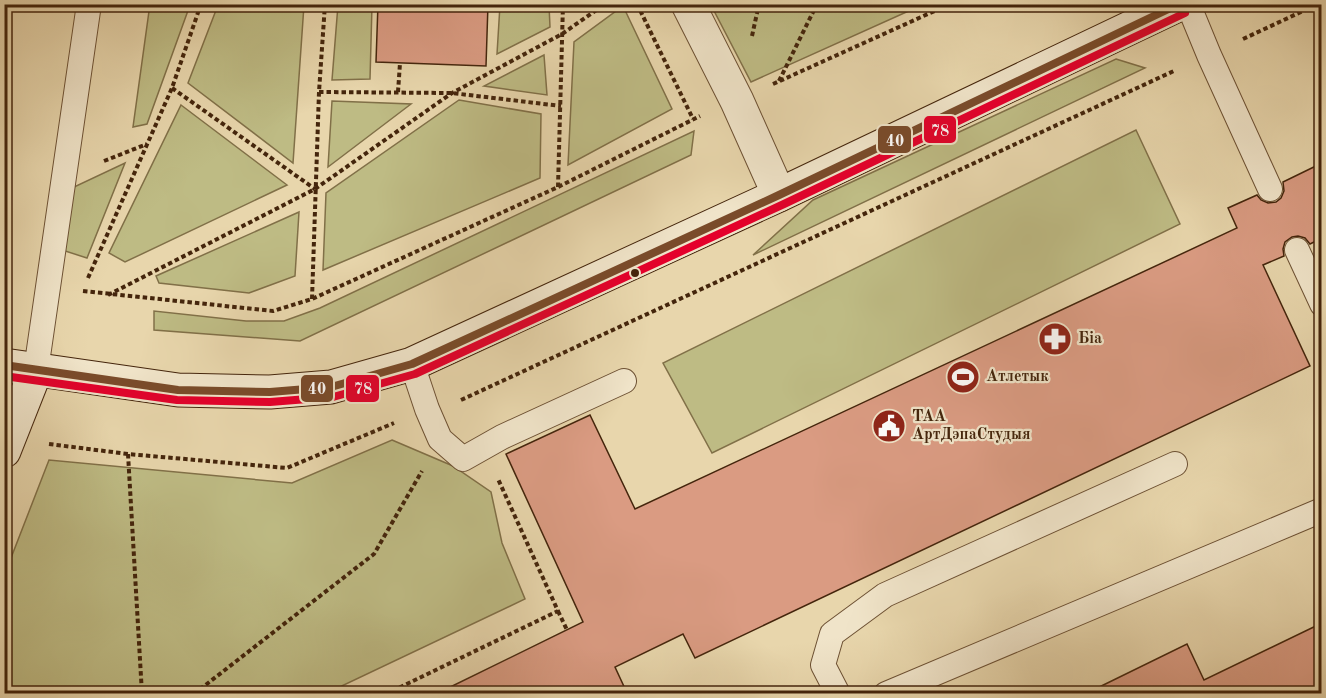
<svg xmlns="http://www.w3.org/2000/svg" width="1326" height="698" font-family="'Old Standard TT',serif">
  <style>
    .green { fill: #bebb84; stroke: #817048; stroke-width: 1.5 }
    .building { fill: #da9b82; stroke: #44250c; stroke-width: 1.5 }
    .lines { fill: none; stroke-linecap: round; stroke-linejoin: round }
    .lane-casing { stroke: #6d5134; stroke-width: 26 }
    .street-casing { stroke: #6d5134; stroke-width: 35 }
    .secondary-casing { stroke: #44250c; stroke-width: 35 }
    .path { stroke: #44250c; stroke-width: 4; stroke-dasharray: 4.5 3; stroke-linecap: butt }
    .lane { stroke: #f0e4c9; stroke-width: 24 }
    .street { stroke: #f0e4c9; stroke-width: 33 }
    .secondary { stroke: #f0e4c9; stroke-width: 33 }
    .bus-1-casing { stroke: #f0e4c9; stroke-width: 12 }
    .bus-2-casing { stroke: #f0e4c9; stroke-width: 12 }
    .bus-1 { stroke: #7a4b2a; stroke-width: 8 }
    .bus-2 { stroke: #e4002b; stroke-width: 8 }
    .bus-dot { fill: #44250c; stroke: #f0e4c9; stroke-width: 2 }
    .labels { text-anchor: middle; dominant-baseline: central; stroke-width: 4.5; stroke-linejoin: round; paint-order: stroke }
    .poi-label { font-size: 16px; font-weight: bold; fill: #44250c; stroke: #f0e4c9; text-anchor: start }
    .line-badge { stroke: #f0e4c9; stroke-width: 2 }
    .badge-label { font-size: 16px; text-anchor: middle; font-weight: bold; fill: #fff }
  </style>
  <rect width="100%" height="100%" fill="#e8d6ac"/>
  <filter id="stains"><feTurbulence type="fractalNoise" baseFrequency=".00333" numOctaves="4"/><feColorMatrix values="0 0 0 0 .2 0 0 0 0 .09 0 0 0 0 .02 0 0 0 .5 -.17"/></filter>
  <radialGradient id="worn" r=".72"><stop offset=".6" stop-color="#630" stop-opacity="0"/><stop offset="1" stop-color="#630" stop-opacity=".3"/></radialGradient>
  <g class="green">
    <path d="M150 4 190 5 147 124 133 127Z"/>
    <path d="M218 5H304L293 163 188 83Z"/>
    <path d="M338 5H372L370 79 332 80Z"/>
    <path d="M500 5H549L550 27 497 54Z"/>
    <path d="M711 5H922L751 82Z"/>
    <path d="M623 6 672 109 568 165 574 42Z"/>
    <path d="M544 55 547 95 484 86Z"/>
    <path d="M1116 59 1145 68 753 255 813 200Z"/>
    <path d="M459 100 541 114 540 178 323 270 326 193Z"/>
    <path d="M332 101 411 104 328 167Z"/>
    <path d="M181 105 287 185 125 262 109 253Z"/>
    <path d="M1136 130 1180 224 712 453 663 363Z"/>
    <path d="M694 131 691 155 300 341 154 330V311L246 321H284L320 308Z"/>
    <path d="M125 163 87 258 59 249 74 187Z"/>
    <path d="M299 212 295 276 249 293 159 283 156 276Z"/>
    <path d="M392 440 453 466 491 492 502 543 525 599 327 693 5 694 4 576 49 460 292 483Z"/>
  </g>
  <g class="building">
    <path d="M378 4H488L486 66 376 62Z"/>
    <path d="M1322 163V238L1310 244 1305 238 1298 236 1292 237 1285 242 1283 249 1284 256 1263 265 1310 366 695 658 683 634 615 667 627 693H438L583 622 506 454 590 415 635 509 1237 228 1228 208 1257 195 1261 200 1268 203 1276 202 1281 198 1284 191 1283 182Z"/>
    <path d="M1322 623V693H1087L1187 644 1204 680Z"/>
  </g>
  <g class="lines">
    <defs>
      <g id="lane">
        <path d="M1188 4 1209 55 1270 189"/>
        <path d="M1297 250 1322 304"/>
        <path d="M412 364 427 409 440 439 463 459 502 437 624 381"/>
        <path d="M36 370 89 4"/>
        <path d="M838 694 823 665 832 634 885 595 1175 464"/>
        <path d="M886 694 1322 510"/>
      </g>
      <path id="street" d="M688 4 737 101 779 195"/>
      <g id="secondary">
        <path d="M4 365 178 390 270 392 331 387 412 364 779 195 1180 4"/>
        <path d="M4 451 36 370"/>
      </g>
    </defs>
    <use href="#lane" class="lane-casing"/>
    <use href="#street" class="street-casing"/>
    <use href="#secondary" class="secondary-casing"/>
    <g class="path">
      <path d="M637 4 693 119"/>
      <path d="M752 36 759 4"/>
      <path d="M1243 39 1318 4"/>
      <path d="M779 81 817 4"/>
      <path d="M773 84 950 4"/>
      <path d="M172 88 315 189"/>
      <path d="M319 92 452 93 561 106"/>
      <path d="M398 92 400 63"/>
      <path d="M104 161 147 144"/>
      <path d="M558 187 563 4"/>
      <path d="M88 278 172 88 201 4"/>
      <path d="M83 291 273 311 312 299 558 187 700 116"/>
      <path d="M108 295 315 189 452 93 562 34 605 4"/>
      <path d="M312 299 319 92 325 4"/>
      <path d="M461 400 1176 70"/>
      <path d="M49 444 128 454 287 468 394 423"/>
      <path d="M128 454 142 694"/>
      <path d="M558 611 567 630"/>
      <path d="M194 694 374 554 422 471"/>
      <path d="M386 694 558 611 498 479"/>
    </g>
    <use href="#lane" class="lane"/>
    <use href="#street" class="street"/>
    <use href="#secondary" class="secondary"/>
    <defs>
      <path id="bus-1" d="M4 365 178 390 270 392 331 387 412 364 779 195 1179 4"/>
      <path id="bus-2" d="M4 376 177 400 270 402 333 397 415 374 784 204 1185 13"/>
    </defs>
    <use href="#bus-1" class="bus-1-casing"/>
    <use href="#bus-2" class="bus-2-casing"/>
    <use href="#bus-1" class="bus-1"/>
    <use href="#bus-2" class="bus-2"/>
  </g>
  <defs>
    <symbol id="pharmacy-disc" viewBox="-11 -11 22 22"><circle r="9.5" fill="#8f2418" stroke="#f0e4c9"/><path d="M-2-6h4v4h4v4h-4v4h-4v-4h-4v-4h4Z" fill="#fff"/></symbol>
    <symbol id="stadium-disc" viewBox="-11 -11 22 22"><circle r="9.5" fill="#8f2418" stroke="#f0e4c9"/><path d="M0-5a6.5 5 0 1 0 0 10a6.5 5 0 1 0 0-10ZM-3.5-1.8h7v3.6h-7Z" fill="#fff"/></symbol>
    <symbol id="civic-disc" viewBox="-11 -11 22 22"><circle r="9.5" fill="#8f2418" stroke="#f0e4c9"/><path d="M-.6-6.5H3V-4.5H.6V-3L4-1V1h2V6H-6V1h2V-1L-.6-3ZM-1.2 2.5V6h2.4V2.5Z" fill="#fff"/></symbol>
  </defs>
  <g fill-rule="evenodd">
    <use href="#pharmacy-disc" x="1036" y="320" width="38" height="38"/>
    <use href="#stadium-disc" x="944" y="358" width="38" height="38"/>
    <use href="#civic-disc" x="870" y="407" width="38" height="38"/>
  </g>
  <circle class="bus-dot" cx="635" cy="273" r="5"/>
  <g class="labels">
    <g class="poi-label">
      <text x="1078" y="339">Біа</text>
      <text x="986" y="377">Атлетык</text>
      <text x="912" y="417">ТАА<tspan x="912" dy="18">АртДэпаСтудыя</tspan></text>
    </g>
  </g>
  <g class="line-badge">
    <rect x="923" y="115" width="34" height="29" rx="6" fill="#e4002b"/>
    <rect x="877" y="125" width="35" height="29" rx="6" fill="#7a4b2a"/>
    <rect x="300" y="374" width="34" height="29" rx="6" fill="#7a4b2a"/>
    <rect x="345" y="374" width="35" height="29" rx="6" fill="#e4002b"/>
  </g>
  <g class="badge-label">
    <text x="940" y="136">78</text>
    <text x="895" y="146">40</text>
    <text x="317" y="394">40</text>
    <text x="363" y="394">78</text>
  </g>
  <rect width="1326" height="698" fill="none" stroke="#e8d6ac" stroke-width="24"/>
  <rect x="6" y="6" width="1314" height="686" fill="none" stroke="#44250c" stroke-width="3"/>
  <rect x="12" y="12" width="1302" height="674" fill="none" stroke="#44250c" stroke-width="1.5"/>
  <rect width="100%" height="100%" filter="url(#stains)"/>
  <rect width="100%" height="100%" fill="url(#worn)"/>
</svg>
